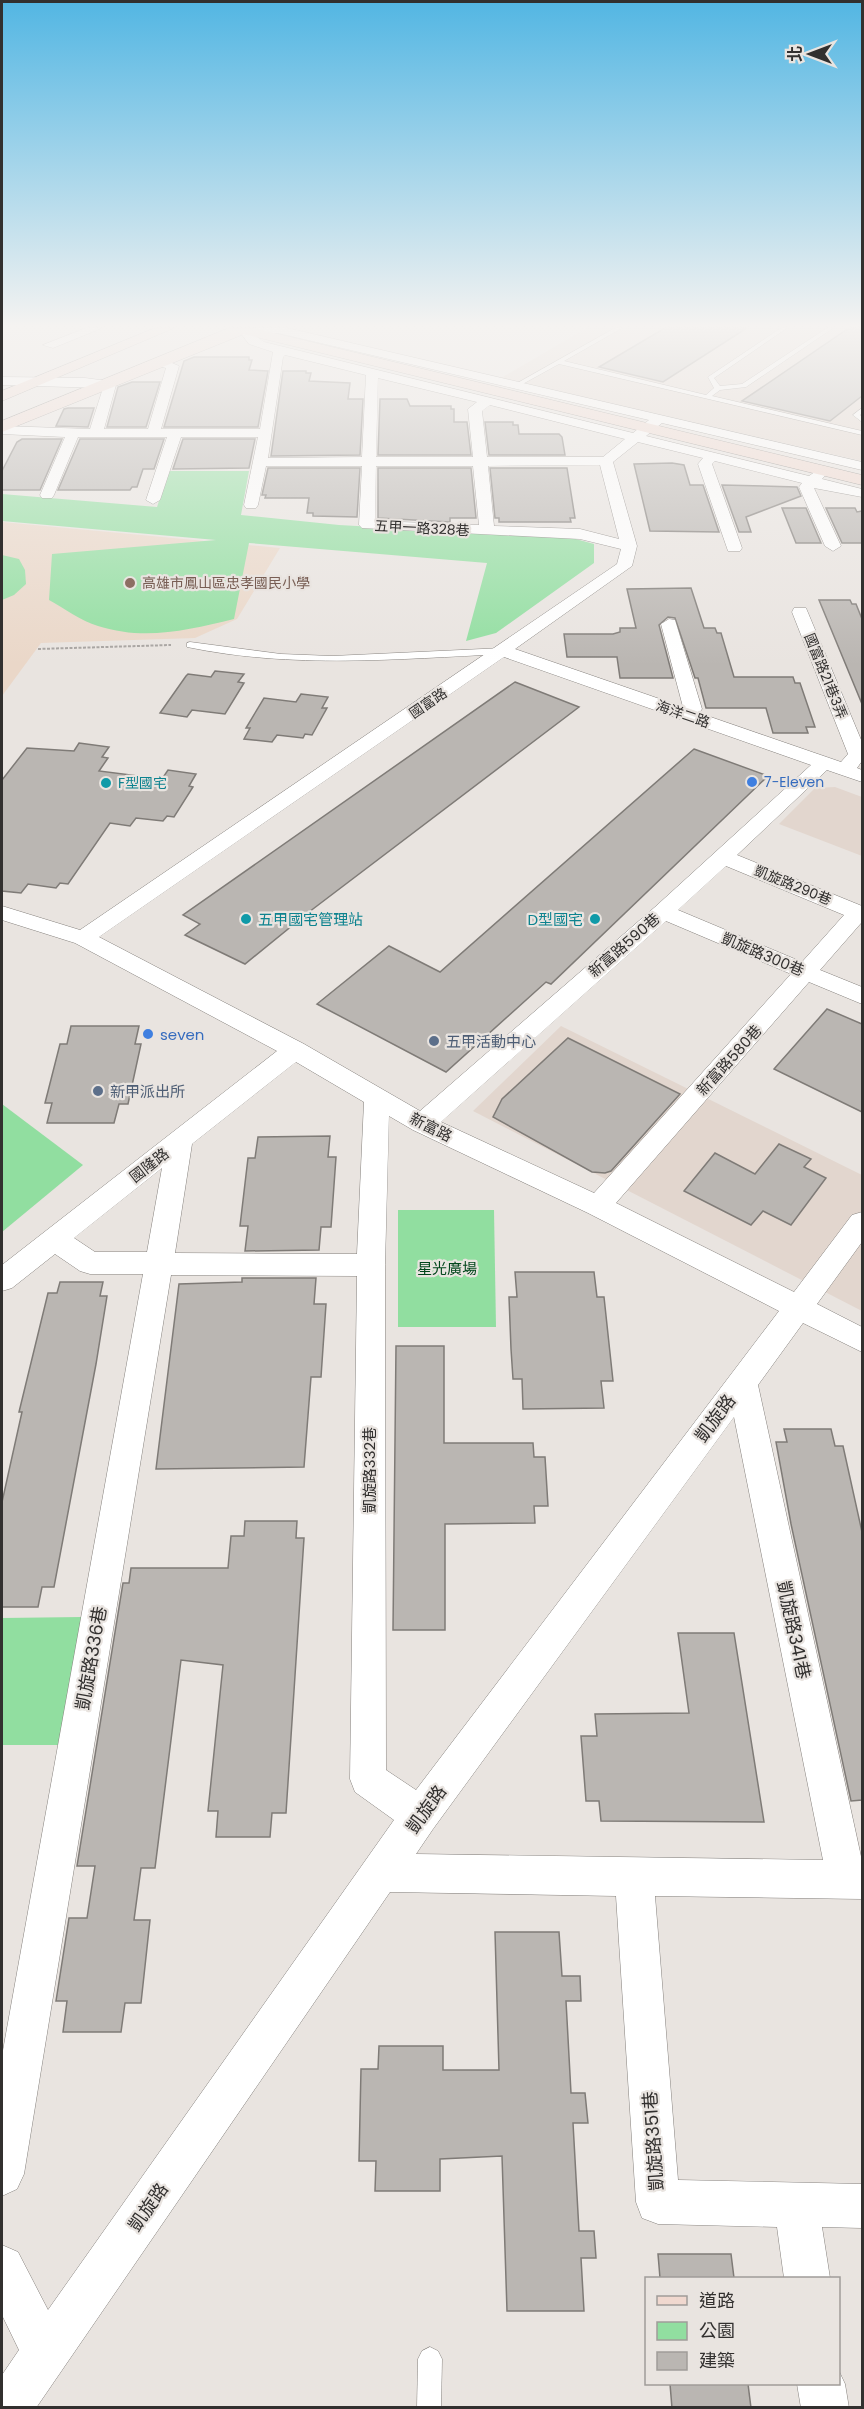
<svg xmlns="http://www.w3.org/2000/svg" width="864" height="2409" font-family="Poppins,'Noto Sans TC',sans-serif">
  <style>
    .built { fill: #e2d6ce }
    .education { fill: #ead7c8 }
    .green { fill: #91dea0 }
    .building { fill: #bab6b2; stroke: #7f7b77; stroke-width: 1.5 }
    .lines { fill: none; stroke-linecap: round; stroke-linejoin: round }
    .lane-casing { stroke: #86827e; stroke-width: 1 }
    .street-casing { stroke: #86827e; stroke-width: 1 }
    .secondary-casing { stroke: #86827e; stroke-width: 1 }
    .path { stroke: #a6a29f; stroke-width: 2; stroke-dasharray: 3 1.5; stroke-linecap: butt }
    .lane { fill: #fff; fill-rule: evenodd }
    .street { fill: #fff; fill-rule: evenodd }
    .secondary { fill: #f0d8cf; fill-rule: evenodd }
    .education-dot { fill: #8d6e63; stroke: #e9e4e0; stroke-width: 2 }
    .shop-dot { fill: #3f7fe0; stroke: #e9e4e0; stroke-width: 2 }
    .culture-dot { fill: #0f9aa8; stroke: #e9e4e0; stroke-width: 2 }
    .service-dot { fill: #5c6f8a; stroke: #e9e4e0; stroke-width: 2 }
    .labels { text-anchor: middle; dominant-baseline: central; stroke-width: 4.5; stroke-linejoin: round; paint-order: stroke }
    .far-street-label { font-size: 14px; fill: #32302f; stroke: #e9e4e0 }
    .far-education-label { font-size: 14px; fill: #785e54; stroke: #e9e4e0; text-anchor: start }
    .far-shop-label { font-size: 14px; fill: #366cbe; stroke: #e9e4e0; text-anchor: start }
    .far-culture-label { font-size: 14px; fill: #0d838f; stroke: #e9e4e0; text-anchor: start }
    .culture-label { font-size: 15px; fill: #0d838f; stroke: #e9e4e0; text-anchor: start }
    .street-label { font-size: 15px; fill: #32302f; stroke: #e9e4e0 }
    .shop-label { font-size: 15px; fill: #366cbe; stroke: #e9e4e0; text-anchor: start }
    .service-label { font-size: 15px; fill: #4e5e75; stroke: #e9e4e0; text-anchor: start }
    .park-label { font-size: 15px; fill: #01461b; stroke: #e9e4e0 }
    .near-street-label { font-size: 18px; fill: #32302f; stroke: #e9e4e0 }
  </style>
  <rect width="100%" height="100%" fill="#e9e4e0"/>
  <g class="built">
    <path d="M587 328H862V461L501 378Z"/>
    <path d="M835 787 862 797V856L779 824 815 788Z"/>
    <path d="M561 1026 862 1175V1311L473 1111Z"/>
  </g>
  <path class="education" d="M2 522 280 548 237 619 195 638 41 643 2 696Z"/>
  <g class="green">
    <path d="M169 471H249L241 515 339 525 572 538 594 544V563L496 633 466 641 487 563 249 543 234 619C188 630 145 641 98 626 81 621 64 608 49 600L52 554 216 540 2 521V494L157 507Z"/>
    <path d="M2 555 19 559 25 570 26 584 14 595 2 600Z"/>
    <path d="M2 1104 83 1165 2 1232Z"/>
    <path d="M398 1210H494L496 1327H398Z"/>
    <path d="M82 1617 59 1745H2V1618Z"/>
  </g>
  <g class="building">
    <path d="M665 328H747L663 382 599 367Z"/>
    <path d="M849 328H862V396L830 421 742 401Z"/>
    <path d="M194 357H249V360H252L249 370 268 371 258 427H164L184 361Z"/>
    <path d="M283 371H306V373H311L309 381 350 383 348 399H363L360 455 271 456Z"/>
    <path d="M132 382H160L146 427H107L118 387Z"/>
    <path d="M380 399H407L410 406H451V409H454V422H467L471 455H378Z"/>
    <path d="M68 408H94L88 427 56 426 64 409Z"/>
    <path d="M485 422H513V425H518L519 434H559L562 437 565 455H489Z"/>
    <path d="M22 439H62L40 490H2V471L17 442Z"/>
    <path d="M80 439H164L154 469H143L137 487H132L130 490H58Z"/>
    <path d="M183 439H255L249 468 173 469Z"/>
    <path d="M672 463 684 465 690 485H703L719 532 650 531 634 464Z"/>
    <path d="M268 468H360L357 517 313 516V513H307L309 498H265L266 495H262Z"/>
    <path d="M378 468H471L476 518H450V522L378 518Z"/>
    <path d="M490 468H567L575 518H570L571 522H499V518H495Z"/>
    <path d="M722 485 797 487 801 496 746 517 751 532H739Z"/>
    <path d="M782 508H806L821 543H796Z"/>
    <path d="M826 508H855L857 512 862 511V543H842Z"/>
    <path d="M691 588 704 628H715L717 633H721L734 677H793L795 683H800L815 727H806L808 733H773L766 708H706L698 678H695L675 618 668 617 659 625 673 678H620L617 657H567L564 634H613L620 632V628H636L627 589Z"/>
    <path d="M819 600H850L852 604H856L862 619V704Z"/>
    <path d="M215 671 244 674 238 682 244 683 225 714 192 710 187 717 160 713 186 676 188 674 211 677Z"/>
    <path d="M515 682 579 707 309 912 245 964 185 935 200 924 183 915Z"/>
    <path d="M301 694 328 697 322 708H327L312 735 305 734 303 738 277 735 272 742 244 739 250 728H246L264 698 296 702Z"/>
    <path d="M79 743 109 747 102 757 108 758 99 771 162 779 168 770 196 774 189 786 193 787 174 817 167 816 163 821 136 818 130 826 110 823 68 884 60 883 56 888 28 884 21 893 2 891V780L27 748 74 751Z"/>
    <path d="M694 749 768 776 551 984 546 982 446 1072 317 1004 389 946 440 972Z"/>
    <path d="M827 1009 862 1024V1112L774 1069Z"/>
    <path d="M71 1026H139L135 1044H141L128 1104H119L114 1123H47L52 1103H45L60 1044H67Z"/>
    <path d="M568 1038 680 1094 611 1171 605 1173 592 1172 493 1117 502 1099Z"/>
    <path d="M330 1136 328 1157H336L331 1227H321L319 1250 245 1251 248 1226H240L248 1158H255L258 1137Z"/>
    <path d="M779 1144 811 1159 804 1167 826 1178 791 1225 763 1211 751 1225 684 1191 715 1153 755 1174Z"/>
    <path d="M515 1272H594L597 1297H604L613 1381H601L604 1408 523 1409 522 1379H513L511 1349 509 1297H517Z"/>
    <path d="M242 1278H316L314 1304H326L321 1377H311L304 1467 156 1469 179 1284 242 1282Z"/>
    <path d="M60 1282H103L100 1296H107L96 1364 54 1587H42L38 1607H2V1502L22 1412H19L48 1293H57Z"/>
    <path d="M396 1346H444V1443H533L534 1457H545L548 1506H534L535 1523 445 1524V1630H393Z"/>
    <path d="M784 1429H831L835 1446H843L862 1532V1800L851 1801 791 1524 776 1442H787Z"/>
    <path d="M245 1521H297L296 1538H304L286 1813H272L270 1837H216L218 1811H208L223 1665 181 1660 155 1868H141L134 1920H150L141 2003H125L121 2032H63L67 2001H56L69 1918H87L95 1866H77L123 1583H129L131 1568H228L231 1536H244Z"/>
    <path d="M678 1633H734L764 1822 601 1821 599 1801H586L581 1736H597L595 1714 689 1713Z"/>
    <path d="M495 1932H559L562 1976H580L581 2001H566L571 2093H585L588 2123H573L579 2231H594L596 2258H581L584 2311H507L502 2156 440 2159V2191H375L376 2161H359L361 2069H378L379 2046H443V2070H499Z"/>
    <path d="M658 2254H731L734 2278H660Z"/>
    <path d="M670 2384H748L751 2408H672Z"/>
  </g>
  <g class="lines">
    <defs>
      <g id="lane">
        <path d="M615 328H622L564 361 706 395 714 388 708 377 781 328H787L714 378 720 386 742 384 827 328H833L746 387 720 390 712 396 862 431V435L559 364 519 386 514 385Z"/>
        <path d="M862 408V413L860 415 862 417V422L853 415Z"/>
        <path d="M190 642 281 654 332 656 504 648 508 651 504 654C398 659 292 669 187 647V643Z"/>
        <path d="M430 2347 438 2351 442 2359 441 2408H417L418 2359 422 2351Z"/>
      </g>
      <g id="street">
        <path d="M86 328H102L53 348 43 345Z"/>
        <path d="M237 328H287L862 462V470L662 423 646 436 809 476 822 467 829 471 822 479 862 489V497L814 488 841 546 833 551 825 546 799 487 802 483 715 461 712 464 742 548 740 551H728L698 464 703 458 638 442 613 462 637 546 632 566 515 649 683 707 661 624 669 619 675 620 702 709 699 713 841 762 848 754 792 612 794 608H806L862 742V761L857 768 862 770V782L827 770 737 855 862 906V922L820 970 862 987V1004L809 982 616 1203 794 1292 852 1215 862 1212V1242L817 1304 862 1327V1352L803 1323 758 1385 862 1861V1899L655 1896 678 2180 862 2184V2228L822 2227 830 2278H784L777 2227 658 2224 642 2218 636 2202 616 1896 390 1892 36 2408H2V2375L19 2350 2 2315V2245L18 2252 48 2310 394 1820 355 1792 350 1779 357 1276 171 1275 24 2174 17 2189 2 2196V2056L143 1274H90L80 1271 55 1254 12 1288 2 1291V1265L277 1051 75 943 2 920V906L80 930 617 564 621 549 580 539 362 528 359 525 362 466H266L258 505 256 508H246L244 505 258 437H181L160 500 153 504 146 500 167 437H78L54 495 52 498H42L40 495 65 437 2 434V426L90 429 103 388 2 385V377L85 378 115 382 116 385 104 429H148L166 368 155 365V359H163L179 366 161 429H260L273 352 249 344ZM252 333H278L649 420 633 433 264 342ZM285 355 366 375 362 457 268 458 283 357ZM378 378 477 402 468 409 473 457H376ZM490 405 625 439 603 457H487L482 411ZM600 465 619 539 580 529 494 526 488 466ZM376 466H473L479 525 375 521ZM504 657 811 765 655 907 420 1111 304 1044 99 937ZM726 866 844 915 802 962 678 910ZM666 921 791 974 594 1193 441 1122ZM296 1062 364 1102 357 1254 175 1253 192 1144ZM389 1116 413 1130 588 1213 779 1311 416 1790 386 1770 385 1265ZM162 1168 147 1252H95L74 1238ZM734 1417 823 1860 416 1854 433 1829Z"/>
        <path d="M838 2369 845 2384 849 2408H801L797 2384H838Z"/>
      </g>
      <g id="secondary">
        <path d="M155 328H174L2 401V391Z"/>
        <path d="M229 328H253L862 475V485L244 334 2 432V421Z"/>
      </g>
    </defs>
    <use href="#lane" class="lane-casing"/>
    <use href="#street" class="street-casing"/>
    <use href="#secondary" class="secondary-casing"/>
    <path class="path" d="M38 649 171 645"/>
    <use href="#lane" class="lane"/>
    <use href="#street" class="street"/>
    <use href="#secondary" class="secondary"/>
  </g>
  <linearGradient id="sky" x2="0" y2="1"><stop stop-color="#52b6e3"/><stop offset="0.49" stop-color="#f5f3f1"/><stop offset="1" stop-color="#f5f3f1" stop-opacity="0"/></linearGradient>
  <rect width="864" height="665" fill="url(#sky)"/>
  <circle class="education-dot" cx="130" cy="583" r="6"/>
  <g class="shop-dot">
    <circle cx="752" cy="782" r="6"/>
    <circle cx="148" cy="1034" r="6"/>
  </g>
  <g class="culture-dot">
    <circle cx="106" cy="783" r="6"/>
    <circle cx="246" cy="919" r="6"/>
    <circle cx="595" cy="919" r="6"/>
  </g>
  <g class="service-dot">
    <circle cx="434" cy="1041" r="6"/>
    <circle cx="98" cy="1091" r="6"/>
  </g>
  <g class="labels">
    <g class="far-street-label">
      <text transform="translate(422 528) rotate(3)">五甲一路328巷</text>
      <text transform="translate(826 676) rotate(68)">國富路21巷3弄</text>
      <text transform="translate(428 703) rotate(-34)">國富路</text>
      <text transform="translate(683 714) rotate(19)">海洋二路</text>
      <text transform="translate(793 885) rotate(22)">凱旋路290巷</text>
    </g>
    <g class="far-education-label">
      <text x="142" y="583">高雄市鳳山區忠孝國民小學</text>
    </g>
    <g class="far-shop-label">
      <text x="764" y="782">7-Eleven</text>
    </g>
    <g class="far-culture-label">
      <text x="118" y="783">F型國宅</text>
    </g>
    <g class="culture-label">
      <text x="258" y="919">五甲國宅管理站</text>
      <text x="583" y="919" text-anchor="end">D型國宅</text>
    </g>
    <g class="street-label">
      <text transform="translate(624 945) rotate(-41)">新富路590巷</text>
      <text transform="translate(763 954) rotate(23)">凱旋路300巷</text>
      <text transform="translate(729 1060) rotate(-48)">新富路580巷</text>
      <text transform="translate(431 1127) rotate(27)">新富路</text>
      <text transform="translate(149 1165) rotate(-38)">國隆路</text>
      <text transform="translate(369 1470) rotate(-90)">凱旋路332巷</text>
    </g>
    <g class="shop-label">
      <text x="160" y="1034">seven</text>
    </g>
    <g class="service-label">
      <text x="446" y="1041">五甲活動中心</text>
      <text x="110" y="1091">新甲派出所</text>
    </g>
    <g class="park-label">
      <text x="447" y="1268">星光廣場</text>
    </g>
    <g class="near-street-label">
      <text transform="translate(715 1418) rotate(-53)">凱旋路</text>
      <text transform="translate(794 1630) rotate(78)">凱旋路341巷</text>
      <text transform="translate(91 1658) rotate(-80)">凱旋路336巷</text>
      <text transform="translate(426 1809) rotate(-54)">凱旋路</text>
      <text transform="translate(653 2141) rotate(-94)">凱旋路351巷</text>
      <text transform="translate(148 2207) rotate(-55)">凱旋路</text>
    </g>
  </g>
  <rect width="864" height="2409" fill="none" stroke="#32302f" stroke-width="6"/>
  <rect x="645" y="2277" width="195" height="108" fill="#e9e4e0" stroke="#a09c99" stroke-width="1.5"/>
  <rect x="657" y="2296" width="30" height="9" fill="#f0d8cf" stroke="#a09c99" stroke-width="1.5"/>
  <text x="699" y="2307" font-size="18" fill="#32302f">道路</text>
  <rect x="657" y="2322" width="30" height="18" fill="#91dea0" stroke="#a09c99" stroke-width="1.5"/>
  <text x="699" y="2337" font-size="18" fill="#32302f">公園</text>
  <rect x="657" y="2352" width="30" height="18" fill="#bab6b2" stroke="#a09c99" stroke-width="1.5"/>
  <text x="699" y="2367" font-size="18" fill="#32302f">建築</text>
  <g transform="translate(810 54) rotate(270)" stroke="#e9e4e0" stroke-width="4.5" paint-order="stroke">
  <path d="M0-4.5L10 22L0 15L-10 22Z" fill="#32302f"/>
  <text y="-9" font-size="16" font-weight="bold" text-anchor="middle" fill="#32302f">北</text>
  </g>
</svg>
